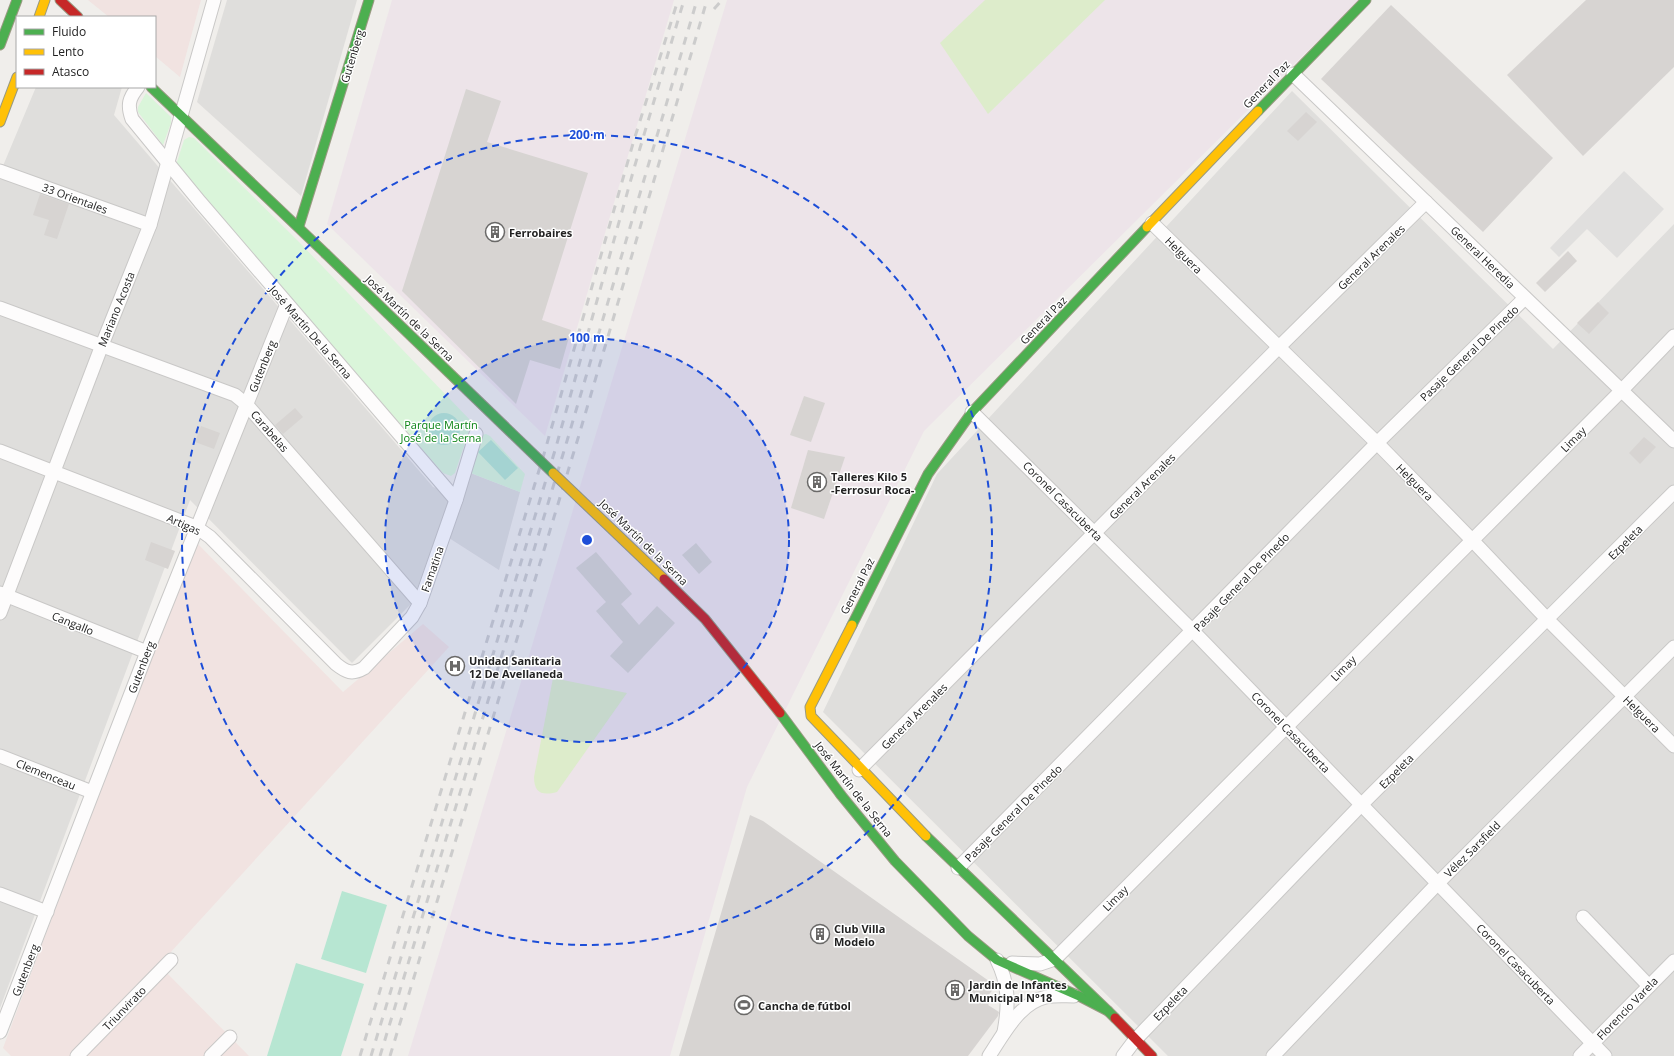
<svg xmlns="http://www.w3.org/2000/svg" width="1674" height="1056" font-family="'Open Sans',sans-serif">
  <style>
    .residential { fill: #dfdedc }
    .commercial { fill: #f1e3e1 }
    .industrial { fill: #ede4e9 }
    .grass { fill: #ddeccb }
    .park { fill: #daf5da }
    .pitch { fill: #b7e6d2 }
    .parking { fill: #e0dfde }
    .building { fill: #d7d4d2 }
    .lines { fill: none; stroke-linecap: round; stroke-linejoin: round }
    .street-casing { stroke: #c9c8c7; stroke-width: 15 }
    .fast-casing { stroke: #999a82; stroke-width: 11 }
    .slow-casing { stroke: #999a82; stroke-width: 11 }
    .jam-casing { stroke: #999a82; stroke-width: 11 }
    .street { stroke: #fdfcfc; stroke-width: 13 }
    .fast { stroke: #4caf50; stroke-width: 9 }
    .slow { stroke: #ffc107; stroke-width: 9 }
    .jam { stroke: #c62828; stroke-width: 9 }
    .rail { stroke: #ccc; stroke-width: 3; stroke-dasharray: 8 8; stroke-linecap: butt }
    .fast-bridge-casing { stroke: #999a82; stroke-width: 11; stroke-linecap: butt }
    .slow-bridge-casing { stroke: #999a82; stroke-width: 11; stroke-linecap: butt }
    .jam-bridge-casing { stroke: #999a82; stroke-width: 11; stroke-linecap: butt }
    .fast-bridge { stroke: #4caf50; stroke-width: 9 }
    .slow-bridge { stroke: #ffc107; stroke-width: 9 }
    .jam-bridge { stroke: #c62828; stroke-width: 9 }
    .ring { fill: none; stroke: #1d4ed8; stroke-width: 2; stroke-dasharray: 7 5 }
    .labels { text-anchor: middle; dominant-baseline: central; stroke-width: 3; stroke-linejoin: round; paint-order: stroke }
    .street-label { font-size: 11px; fill: #222; stroke: #fff }
    .poi-label { font-size: 11px; font-weight: bold; fill: #222; stroke: #fff; text-anchor: start }
    .park-label { font-size: 11px; fill: #0c8416; stroke: #fff }
    .centre { fill: #1d4ed8; stroke: #fff; stroke-width: 2 }
    .ring-label { font-size: 12px; text-anchor: middle; font-weight: bold; fill: #1d4ed8; stroke: #fff; stroke-width: 3; stroke-linejoin: round; paint-order: stroke }
  </style>
  <rect width="100%" height="100%" fill="#f0eeeb"/>
  <g class="residential">
    <path d="M227 0H357L301 196 197 102Z"/>
    <path d="M36 87H122L114 115 433 487 460 496 468 472 520 492 499 570 438 531 412 603 352 663 190 500 0 1008V173Z"/>
    <path d="M1292 91 1553 349 1674 224V1056H1168L823 712 937 474Z"/>
  </g>
  <g class="commercial">
    <path d="M88 0H201L180 77 155 56V17H109Z"/>
    <path d="M194 540 343 692 423 624 449 647 159 965 249 1056H11L3 1048Z"/>
  </g>
  <g class="industrial">
    <path d="M392 0H674L545 436 327 224Z"/>
    <path d="M727 0H1359L924 431 747 787 670 1056H408Z"/>
  </g>
  <g class="grass">
    <path d="M985 0H1105L988 114 940 43Z"/>
    <path d="M553 678 627 693 557 792C542 796 534 793 534 777Z"/>
  </g>
  <g class="park">
    <path d="M146 93 171 117V123L163 145 138 112V107Z"/>
    <path d="M189 137 194 138 300 243 472 422 455 473 451 476 443 473 290 300 176 165 184 140Z"/>
    <path d="M486 434 490 436 525 474 520 492 468 472 482 435Z"/>
  </g>
  <g class="pitch">
    <circle cx="444" cy="429" r="16"/>
    <path d="M491 440 518 468 505 480 478 452Z"/>
    <path d="M342 891 387 905 366 973 321 959Z"/>
    <path d="M296 963 364 984 341 1056H267Z"/>
  </g>
  <path class="parking" d="M1624 171 1664 209 1617 258 1587 229 1559 257 1550 248Z"/>
  <g class="building">
    <path d="M1586 0H1674V67L1583 156 1507 75Z"/>
    <path d="M1391 5 1553 158 1483 232 1321 79Z"/>
    <path d="M466 89 501 101 487 142 588 173 542 320 571 330 560 369 530 360 516 404 402 291Z"/>
    <path d="M1306 112 1317 122 1298 141 1287 131Z"/>
    <path d="M40 194 69 204 57 239 44 235 49 220 33 215Z"/>
    <path d="M1568 251 1577 261 1545 292 1536 283Z"/>
    <path d="M1598 302 1609 313 1589 334 1577 323Z"/>
    <path d="M804 396 825 403 811 442 790 435Z"/>
    <path d="M295 408 303 417 283 434 275 425Z"/>
    <path d="M201 426 220 433 214 449 195 442Z"/>
    <path d="M1644 437 1656 447 1640 464 1629 453Z"/>
    <path d="M808 450 845 457 824 519 791 508Z"/>
    <path d="M151 542 175 551 168 569 145 560Z"/>
    <path d="M696 543 712 562 699 574 682 555Z"/>
    <path d="M596 552 632 594 621 604 639 625 657 606 675 623 628 673 610 656 623 642 596 611 606 602 576 568Z"/>
    <path d="M750 815 763 821 996 986 985 999 990 1002 988 1005 999 1012 998 1016 968 1056H679Z"/>
  </g>
  <g class="lines">
    <defs>
      <g id="street">
        <path d="M1293 74 1674 441"/>
        <path d="M138 87C129 98 127 105 132 119L200 202 456 500"/>
        <path d="M0 171 150 225"/>
        <path d="M1152 223 1377 443 1472 540 1548 620 1674 746"/>
        <path d="M0 308 235 395 246 404 420 603"/>
        <path d="M972 412 1193 631 1605 1056"/>
        <path d="M0 451 196 527 210 537 336 664C346 672 352 675 364 668L412 617 420 603 456 500 476 434"/>
        <path d="M0 593 147 652"/>
        <path d="M0 613 102 345 150 225 214 0"/>
        <path d="M0 756 92 792"/>
        <path d="M859 770 1278 348 1426 202"/>
        <path d="M958 868 1377 443 1525 298"/>
        <path d="M0 894 47 912"/>
        <path d="M1583 917 1649 986"/>
        <path d="M997 960C1009 984 1009 1005 1004 1032"/>
        <path d="M1012 963 1040 964 1055 959 1621 391 1674 336"/>
        <path d="M0 1032 147 652 287 304"/>
        <path d="M77 1056 171 960"/>
        <path d="M211 1056 230 1037"/>
        <path d="M989 1056C1003 1035 1019 1003 1046 997 1055 995 1064 996 1074 996"/>
        <path d="M1123 1056 1135 1040 1361 805 1674 492"/>
        <path d="M1273 1056 1438 883 1674 647"/>
        <path d="M1580 1056 1674 961"/>
      </g>
      <g id="fast">
        <path d="M0 45 17 0"/>
        <path d="M151 87 325 253"/>
        <path d="M1258 111 1366 0"/>
        <path d="M299 226 369 0"/>
        <path d="M852 625 928 474 972 412 1147 227"/>
        <path d="M841 795 895 861 968 936 997 960 1079 996 1108 1011 1115 1018"/>
        <path d="M926 836 1108 1011"/>
      </g>
      <g id="slow">
        <path d="M39 17 45 0"/>
        <path d="M0 122 17 77"/>
        <path d="M1147 227 1258 111"/>
        <path d="M852 625 810 707 811 716 926 836"/>
      </g>
      <g id="jam">
        <path d="M60 0 78 17"/>
        <path d="M1115 1018 1152 1056"/>
      </g>
    </defs>
    <use href="#street" class="street-casing"/>
    <use href="#fast" class="fast-casing"/>
    <use href="#slow" class="slow-casing"/>
    <use href="#jam" class="jam-casing"/>
    <use href="#street" class="street"/>
    <use href="#fast" class="fast"/>
    <use href="#slow" class="slow"/>
    <use href="#jam" class="jam"/>
    <g class="rail">
      <path d="M714 9 722 0"/>
      <path d="M360 1056 544 454 634 140 678 0"/>
      <path d="M371 1056 556 447 635 165 684 0"/>
      <path d="M380 1056 567 441 697 0"/>
      <path d="M390 1056 579 435 707 0"/>
    </g>
    <defs>
      <g id="fast-bridge">
        <path d="M325 253 553 473"/>
        <path d="M780 713 841 795"/>
      </g>
      <path id="slow-bridge" d="M553 473 664 579"/>
      <path id="jam-bridge" d="M664 579 705 619 780 713"/>
    </defs>
    <use href="#fast-bridge" class="fast-bridge-casing"/>
    <use href="#slow-bridge" class="slow-bridge-casing"/>
    <use href="#jam-bridge" class="jam-bridge-casing"/>
    <use href="#fast-bridge" class="fast-bridge"/>
    <use href="#slow-bridge" class="slow-bridge"/>
    <use href="#jam-bridge" class="jam-bridge"/>
  </g>
  <circle cx="587" cy="540" r="202" fill="#1d4ed8" fill-opacity=".12"/>
  <g class="ring">
    <circle cx="587" cy="540" r="202"/>
    <circle cx="587" cy="540" r="405"/>
  </g>
  <defs>
    <symbol id="building-ring" viewBox="-11 -11 22 22"><circle r="9.5" fill="#fff" stroke="#6a6968" stroke-width="1.5"/><path d="M-4-6H4V6H1V3H-1V6H-4ZM-2.5-4.3h1.7v1.8h-1.7ZM.8-4.3h1.7v1.8H.8ZM-2.5-1h1.7V.8h-1.7ZM.8-1h1.7V.8H.8Z" fill="#6a6968"/></symbol>
    <symbol id="hospital-ring" viewBox="-11 -11 22 22"><circle r="9.5" fill="#fff" stroke="#6a6968" stroke-width="1.5"/><path d="M-5-5h3v3.5h4V-5h3V5h-3V1.5h-4V5h-3Z" fill="#6a6968"/></symbol>
    <symbol id="stadium-ring" viewBox="-11 -11 22 22"><circle r="9.5" fill="#fff" stroke="#6a6968" stroke-width="1.5"/><path d="M0-5a6.5 5 0 1 0 0 10a6.5 5 0 1 0 0-10ZM-3.5-1.8h7v3.6h-7Z" fill="#6a6968"/></symbol>
  </defs>
  <g fill-rule="evenodd">
    <use href="#building-ring" x="484" y="221" width="22" height="22"/>
    <use href="#building-ring" x="806" y="471" width="22" height="22"/>
    <use href="#hospital-ring" x="444" y="655" width="22" height="22"/>
    <use href="#building-ring" x="809" y="923" width="22" height="22"/>
    <use href="#building-ring" x="944" y="979" width="22" height="22"/>
    <use href="#stadium-ring" x="733" y="994" width="22" height="22"/>
  </g>
  <g class="labels">
    <g class="street-label">
      <text transform="translate(352 56) rotate(-73)">Gutenberg</text>
      <text transform="translate(1266 84) rotate(-46)">General Paz</text>
      <text transform="translate(75 198) rotate(20)">33 Orientales</text>
      <text transform="translate(1184 255) rotate(45)">Helguera</text>
      <text transform="translate(1371 257) rotate(-44)">General Arenales</text>
      <text transform="translate(1483 257) rotate(44)">General Heredia</text>
      <text transform="translate(116 309) rotate(-68)">Mariano Acosta</text>
      <text transform="translate(410 318) rotate(44)">José Martín de la Serna</text>
      <text transform="translate(1043 320) rotate(-46)">General Paz</text>
      <text transform="translate(311 332) rotate(49)">José Martín De la Serna</text>
      <text transform="translate(1469 353) rotate(-44)">Pasaje General De Pinedo</text>
      <text transform="translate(262 366) rotate(-68)">Gutenberg</text>
      <text transform="translate(270 431) rotate(49)">Carabelas</text>
      <text transform="translate(1573 439) rotate(-45)">Limay</text>
      <text transform="translate(1415 482) rotate(45)">Helguera</text>
      <text transform="translate(1142 486) rotate(-45)">General Arenales</text>
      <text transform="translate(1063 501) rotate(45)">Coronel Casacuberta</text>
      <text transform="translate(184 524) rotate(24)">Artigas</text>
      <text transform="translate(644 542) rotate(44)">José Martín de la Serna</text>
      <text transform="translate(1625 542) rotate(-45)">Ezpeleta</text>
      <text transform="translate(432 569) rotate(-71)">Famatina</text>
      <text transform="translate(1241 582) rotate(-46)">Pasaje General De Pinedo</text>
      <text transform="translate(857 586) rotate(-63)">General Paz</text>
      <text transform="translate(73 623) rotate(22)">Cangallo</text>
      <text transform="translate(141 667) rotate(-69)">Gutenberg</text>
      <text transform="translate(1343 668) rotate(-45)">Limay</text>
      <text transform="translate(1642 714) rotate(45)">Helguera</text>
      <text transform="translate(914 716) rotate(-45)">General Arenales</text>
      <text transform="translate(1291 732) rotate(46)">Coronel Casacuberta</text>
      <text transform="translate(1396 771) rotate(-45)">Ezpeleta</text>
      <text transform="translate(46 774) rotate(22)">Clemenceau</text>
      <text transform="translate(854 789) rotate(52)">José Martín de la Serna</text>
      <text transform="translate(1013 813) rotate(-45)">Pasaje General De Pinedo</text>
      <text transform="translate(1472 849) rotate(-45)">Vélez Sarsfield</text>
      <text transform="translate(1115 898) rotate(-45)">Limay</text>
      <text transform="translate(1516 964) rotate(46)">Coronel Casacuberta</text>
      <text transform="translate(25 970) rotate(-69)">Gutenberg</text>
      <text transform="translate(1170 1003) rotate(-46)">Ezpeleta</text>
      <text transform="translate(124 1008) rotate(-46)">Triunvirato</text>
      <text transform="translate(1627 1008) rotate(-46)">Florencio Varela</text>
    </g>
    <g class="poi-label">
      <text x="509" y="232">Ferrobaires</text>
      <text x="831" y="476">Talleres Kilo 5<tspan x="831" dy="13">-Ferrosur Roca-</tspan></text>
      <text x="469" y="660">Unidad Sanitaria<tspan x="469" dy="13">12 De Avellaneda</tspan></text>
      <text x="834" y="928">Club Villa<tspan x="834" dy="13">Modelo</tspan></text>
      <text x="969" y="984">Jardin de Infantes<tspan x="969" dy="13">Municipal N°18</tspan></text>
      <text x="758" y="1005">Cancha de fútbol</text>
    </g>
    <g class="park-label">
      <text x="441" y="424">Parque Martín<tspan x="441" dy="13">José de la Serna</tspan></text>
    </g>
  </g>
  <circle cx="587" cy="540" r="6" class="centre"/>
  <g class="ring-label">
    <text x="587" y="139">200 m</text>
    <text x="587" y="342">100 m</text>
  </g>
  <rect x="16" y="16" width="140" height="72" fill="#ffffff" stroke="#a7a7a7"/>
  <rect x="24" y="29" width="20" height="6" fill="#4caf50" stroke="#a7a7a7"/>
  <text x="52" y="36" font-size="12" fill="#222222">Fluido</text>
  <rect x="24" y="49" width="20" height="6" fill="#ffc107" stroke="#a7a7a7"/>
  <text x="52" y="56" font-size="12" fill="#222222">Lento</text>
  <rect x="24" y="69" width="20" height="6" fill="#c62828" stroke="#a7a7a7"/>
  <text x="52" y="76" font-size="12" fill="#222222">Atasco</text>
</svg>
